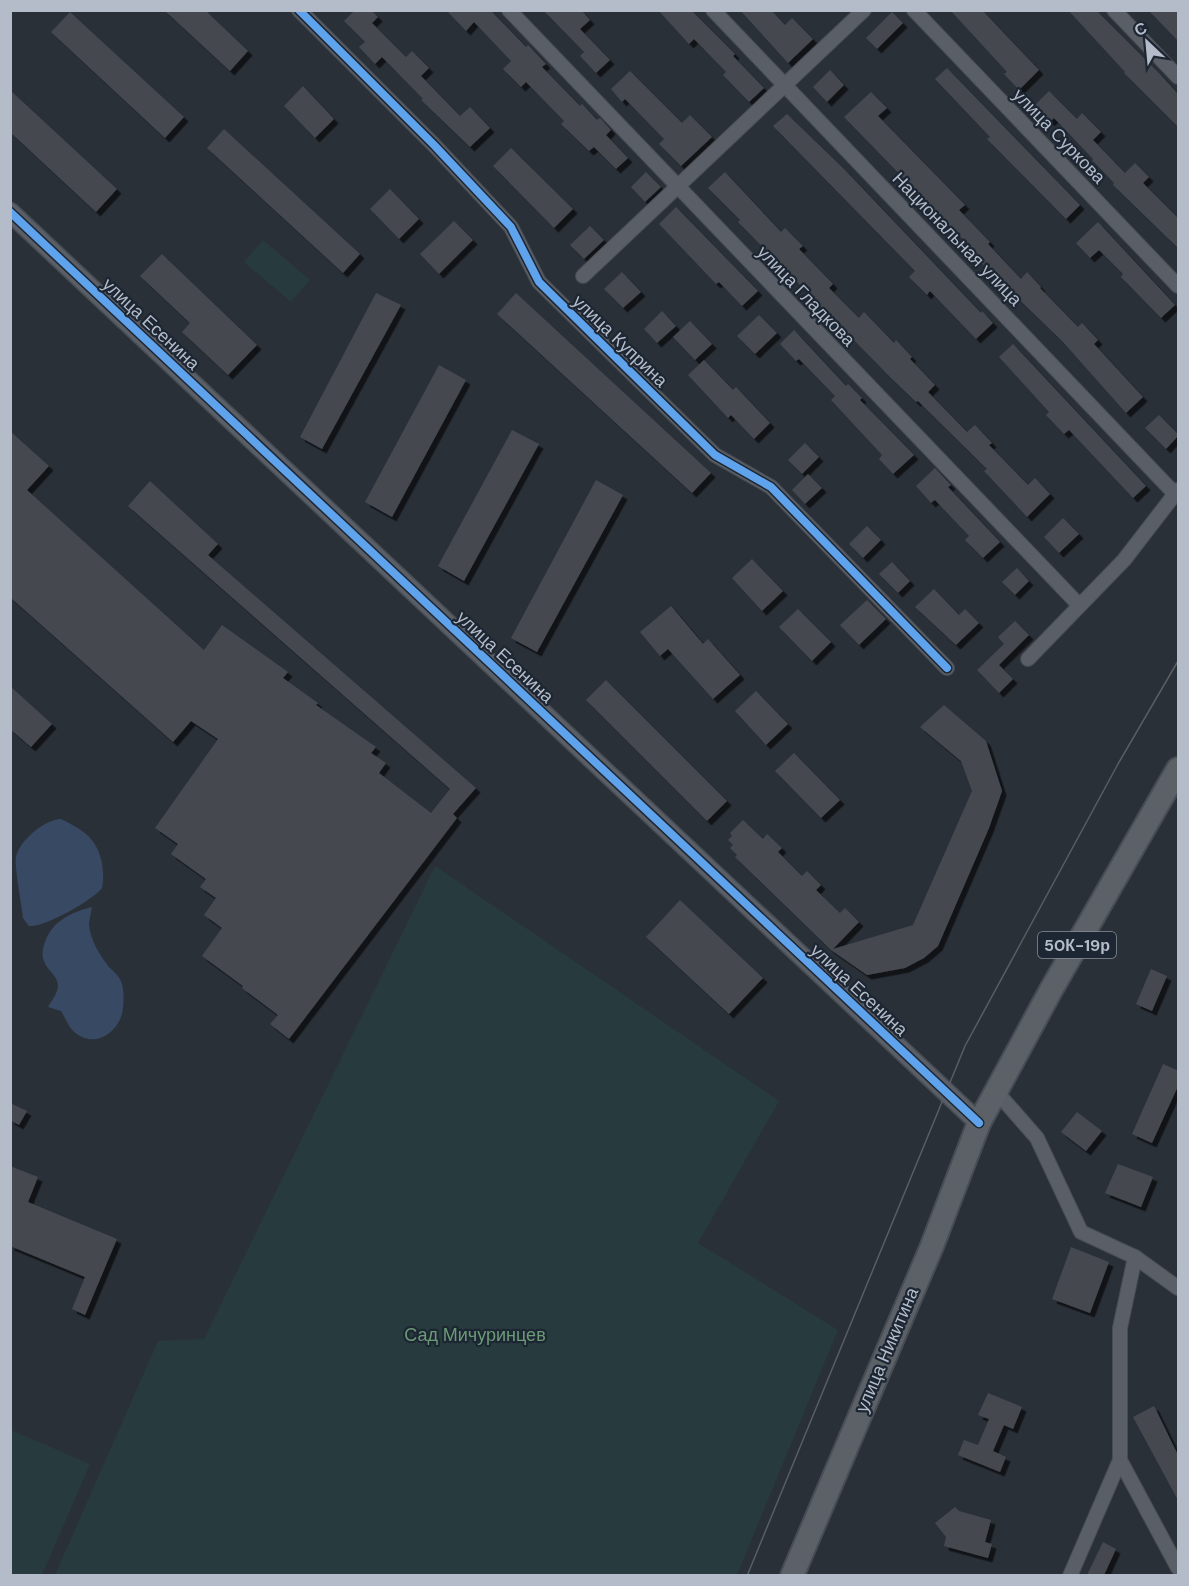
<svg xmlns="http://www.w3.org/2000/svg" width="1189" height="1586" font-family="'DM Sans',sans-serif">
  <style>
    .green { fill: #273a3e }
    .water { fill: #384963 }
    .building { fill: #444950; filter: url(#shadow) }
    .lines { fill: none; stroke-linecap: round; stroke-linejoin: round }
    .minor-casing { stroke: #484c53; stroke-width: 16 }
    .tertiary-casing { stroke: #484c53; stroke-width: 21 }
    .primary-casing { stroke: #484c55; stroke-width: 26 }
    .minor { stroke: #5a5e66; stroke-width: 14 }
    .tertiary { stroke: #5a5e66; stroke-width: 18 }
    .primary { stroke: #5c6168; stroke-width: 22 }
    .tram { stroke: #595d64; stroke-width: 1.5 }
    .cycleway-casing { stroke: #1d2633; stroke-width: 11 }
    .cycleway { stroke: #60a3ed; stroke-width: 8 }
    .labels { text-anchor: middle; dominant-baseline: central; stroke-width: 4.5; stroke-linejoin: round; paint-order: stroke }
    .shield { fill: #1d2633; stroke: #878f9c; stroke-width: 1.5 }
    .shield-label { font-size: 16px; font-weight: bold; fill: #b4bcc9 }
    .street-label { font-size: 18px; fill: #b4bcc9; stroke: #1d2633 }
    .park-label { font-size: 18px; fill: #6b9a76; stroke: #1d2633 }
  </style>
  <defs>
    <filter id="shadow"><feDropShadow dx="4.5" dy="4.5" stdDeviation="0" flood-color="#0009"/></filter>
  </defs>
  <rect width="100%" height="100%" fill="#2a3038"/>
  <g class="green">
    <path d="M263 240 310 280 291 302 244 262Z"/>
    <path d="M435 866 779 1101 698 1243 838 1330 737 1575H55L158 1341 204 1339Z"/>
    <path d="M11 1430 90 1464 42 1575H11Z"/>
  </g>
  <g class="water">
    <path d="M61 819C83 830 97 838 102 863 103 872 104 879 102 888 93 900 44 928 29 926L23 918C22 906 14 866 16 857 19 841 45 819 61 819Z"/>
    <path d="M92 907C91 913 89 920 89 925 90 939 100 956 109 967 113 971 118 975 121 981 124 989 124 999 123 1008 121 1030 97 1049 77 1034 69 1029 66 1019 61 1011L48 1007C52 1000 58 993 58 985 57 975 47 970 44 961 41 954 43 948 45 942 52 921 72 912 92 907Z"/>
  </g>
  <g class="building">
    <path d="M164 10H205L248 51 230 71Z"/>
    <path d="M355 10H371L378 17 372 23 406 57 412 51 429 68 421 76 460 116 470 107 490 128 470 147 421 100 423 99 382 57 375 64 359 47 365 42 344 21Z"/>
    <path d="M446 10H490L526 47 528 45 546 64 542 67 580 106 582 104 597 120 600 118 611 130 606 135 628 158 616 169 594 147 589 151 561 124 564 121 526 82 521 87 503 69 511 61 474 22 466 31Z"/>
    <path d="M543 10H581L590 20 580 29 610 60 596 73 580 56 584 52Z"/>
    <path d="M658 10H691L735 54 733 56 764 88 749 102 723 75 726 72 694 39 689 44Z"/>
    <path d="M740 10H771L785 25 792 18 813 39 788 63Z"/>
    <path d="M950 10H982L1039 70 1019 90 1004 74 1007 72Z"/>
    <path d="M1068 10H1096L1159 73 1179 95V128L1124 73 1125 72Z"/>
    <path d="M1148 10H1179V42Z"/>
    <path d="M70 12 184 117 165 138 51 32Z"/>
    <path d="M892 12 903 23 877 49 866 38Z"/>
    <path d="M947 68 1080 205 1066 219 987 139 990 137 935 79Z"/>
    <path d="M830 70 844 85 827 102 813 87Z"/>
    <path d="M630 71 682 123 690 115 712 137 681 166 659 144 664 139 625 99 622 102 611 89Z"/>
    <path d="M303 86 334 119 315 138 284 106Z"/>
    <path d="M10 90 117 189 96 212 10 132Z"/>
    <path d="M1049 91 1077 119 1082 113 1101 132 1093 140 1125 173 1135 163 1149 177 1143 183 1179 219V249L1113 185 1114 183 1092 160 1093 159 1054 118 1050 122 1035 105Z"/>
    <path d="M871 92 887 108 878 116 965 205 959 210 990 242 988 244 1021 279 1027 272 1041 287 1040 288 1078 327 1082 323 1098 340 1094 344 1143 397 1126 413 1063 342 977 259 980 257 844 117Z"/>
    <path d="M787 114 844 169 981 313 982 311 993 323 976 339 930 291 927 295 909 277 915 271 773 126Z"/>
    <path d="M224 129 360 254 343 273 207 148Z"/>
    <path d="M511 148 573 209 554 228 493 166Z"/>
    <path d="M646 172 661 187 645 202 631 187Z"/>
    <path d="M725 172 781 232 785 228 803 246 799 249 833 284 829 288 859 318 864 312 894 343 896 340 912 357 910 359 935 385 928 392 967 432 975 425 992 443 989 445 1028 485 1035 478 1050 494 1027 517 984 471 987 469 918 401 916 402 891 378 738 222 740 220 708 188Z"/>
    <path d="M390 189 419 219 399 239 370 209Z"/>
    <path d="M676 207 758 291 742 306 719 282 716 284 659 224Z"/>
    <path d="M454 221 473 240 439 274 420 254Z"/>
    <path d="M1098 222 1175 305 1161 318 1121 277 1123 274 1099 250 1090 258 1076 243Z"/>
    <path d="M590 226 604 240 584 259 570 245Z"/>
    <path d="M162 254 257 345 228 375 182 332 190 323 140 276Z"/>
    <path d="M622 272 641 292 623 308 604 289Z"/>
    <path d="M376 293 401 305 322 449 300 437Z"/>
    <path d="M516 293 711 473 692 493 497 314Z"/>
    <path d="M662 311 676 326 657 343 644 329Z"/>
    <path d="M759 315 777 333 755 354 737 336Z"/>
    <path d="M690 321 712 344 695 360 673 337Z"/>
    <path d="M794 330 846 386 848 384 862 398 860 400 914 455 893 474 879 459 882 455 831 400 835 396 799 359 796 361 780 344Z"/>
    <path d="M1013 344 1146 486 1133 498 1069 430 1064 434 1046 415 1049 412 999 357Z"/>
    <path d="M704 360 733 390 736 387 770 423 754 439 731 415 728 418 688 375Z"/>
    <path d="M439 365 466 380 392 517 365 502Z"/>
    <path d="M1159 415 1179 435 1166 449 1145 428Z"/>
    <path d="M512 430 539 444 464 581 438 566Z"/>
    <path d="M10 431 49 466 27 490 204 650 222 625 288 672 283 678 318 703 316 705 376 747 371 753 386 763 379 773 431 813 450 789 128 506 150 481 218 544 208 555 476 788 453 814 457 818 289 1039 270 1024 278 1015 242 988 243 986 202 956 222 928 204 915 216 898 200 887 206 879 171 854 178 844 155 828 218 739 191 721 173 742 10 597Z"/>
    <path d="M805 443 819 457 802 474 788 460Z"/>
    <path d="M935 468 951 485 948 487 1000 542 983 558 965 540 969 536 935 500 931 503 916 486Z"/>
    <path d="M808 474 822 488 805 504 792 490Z"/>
    <path d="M596 480 623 495 537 652 511 638Z"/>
    <path d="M1063 518 1079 534 1059 553 1044 537Z"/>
    <path d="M867 526 881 540 863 558 849 544Z"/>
    <path d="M752 559 783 591 762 611 732 578Z"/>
    <path d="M892 562 910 581 898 593 879 574Z"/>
    <path d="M1017 568 1029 581 1015 595 1002 582Z"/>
    <path d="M934 589 959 615 965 609 979 623 956 645 915 607Z"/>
    <path d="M867 600 886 619 859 645 840 625Z"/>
    <path d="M671 606 703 644 708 639 740 675 713 699 668 649 660 656 640 632Z"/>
    <path d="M798 609 831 642 812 661 779 627Z"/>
    <path d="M1015 621 1029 635 999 665 1013 679 999 693 977 670 1004 644 998 637Z"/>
    <path d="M606 680 727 801 707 821 586 700Z"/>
    <path d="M10 686 52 724 31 747 10 729Z"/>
    <path d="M756 691 788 724 766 745 735 711Z"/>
    <path d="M944 705 986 741 1002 791 989 828 938 946 924 958 905 968 867 975 831 950 735 857 737 855 730 848 733 845 728 840 732 836 730 833 743 820 763 839 767 834 782 848 778 852 802 876 807 871 821 885 816 890 840 913 845 908 859 922 833 949 913 925 972 791 961 761 920 727Z"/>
    <path d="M794 753 840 800 821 818 775 771Z"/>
    <path d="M680 900 763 978 729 1014 646 937Z"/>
    <path d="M1151 969 1167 976 1152 1011 1136 1004Z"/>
    <path d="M1163 1064 1179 1071V1084L1152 1143 1132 1134Z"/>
    <path d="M10 1103 27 1111 19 1125 10 1120Z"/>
    <path d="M1077 1112 1102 1131 1086 1151 1061 1132Z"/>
    <path d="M1118 1164 1153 1177 1141 1207 1105 1193Z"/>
    <path d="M10 1166 38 1177 28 1202 117 1239 85 1315 72 1309 85 1277 10 1246Z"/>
    <path d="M1071 1247 1109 1262 1090 1313 1052 1299Z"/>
    <path d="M988 1393 1022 1407 1013 1429 1004 1425 993 1451 1006 1457 1000 1472 958 1455 964 1440 978 1445 989 1419 978 1415Z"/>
    <path d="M1154 1406 1179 1457V1502L1133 1417Z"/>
    <path d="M955 1507 959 1511 991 1520 985 1542 992 1544 988 1558 944 1546 946 1537 935 1523Z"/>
    <path d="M1103 1542 1116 1549 1104 1575H1087Z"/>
  </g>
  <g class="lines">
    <defs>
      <g id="minor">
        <path d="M299 10 434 145 511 227 539 282 715 455 771 487 947 668"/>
        <path d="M509 10 1079 605"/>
        <path d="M713 10 1175 494"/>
        <path d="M914 10 1178 286"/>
        <path d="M1114 10 1178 77"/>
        <path d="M583 276 864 10"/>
        <path d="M1028 659 1124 560 1178 490"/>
        <path d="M995 1090 1037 1138 1081 1232 1135 1257 1120 1328V1460L1178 1568"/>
        <path d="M1135 1257 1178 1288"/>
        <path d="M1070 1576 1120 1460"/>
      </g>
      <path id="tertiary" d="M10 212 979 1123"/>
      <path id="primary" d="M792 1576 932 1246 979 1123 1051 990 1178 769"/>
    </defs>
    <use href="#minor" class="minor-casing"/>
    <use href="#tertiary" class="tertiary-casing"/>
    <use href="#primary" class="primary-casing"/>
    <use href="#minor" class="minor"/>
    <use href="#tertiary" class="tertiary"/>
    <use href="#primary" class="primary"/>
    <path class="tram" d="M747 1576 965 1046 1118 764 1178 661"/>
    <defs>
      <g id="cycleway">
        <path d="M299 10 434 145 511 227 539 282 715 455 771 487 947 668"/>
        <path d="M10 212 979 1123"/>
      </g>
    </defs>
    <use href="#cycleway" class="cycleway-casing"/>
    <use href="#cycleway" class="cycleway"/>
  </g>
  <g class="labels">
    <rect class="shield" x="1038" y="932" width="78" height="26" rx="4.5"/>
    <g class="shield-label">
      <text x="1077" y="945">50К-19р</text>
    </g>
    <g class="street-label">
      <text transform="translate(1059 136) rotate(46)">улица Суркова</text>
      <text transform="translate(957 239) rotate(46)">Национальная улица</text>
      <text transform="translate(806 296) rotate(46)">улица Гладкова</text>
      <text transform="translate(151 324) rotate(43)">улица Есенина</text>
      <text transform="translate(620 341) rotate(44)">улица Куприна</text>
      <text transform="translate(505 657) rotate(43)">улица Есенина</text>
      <text transform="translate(859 990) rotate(43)">улица Есенина</text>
      <text transform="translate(887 1350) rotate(-67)">улица Никитина</text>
    </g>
    <g class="park-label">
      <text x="475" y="1335">Сад Мичуринцев</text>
    </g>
  </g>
  <rect width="1189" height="1586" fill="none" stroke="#b4bcc9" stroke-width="24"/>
  <g transform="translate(1147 42) rotate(334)" stroke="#1d2633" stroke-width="4.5" paint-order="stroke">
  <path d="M0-4.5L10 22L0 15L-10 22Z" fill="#b4bcc9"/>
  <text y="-9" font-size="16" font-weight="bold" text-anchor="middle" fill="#b4bcc9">С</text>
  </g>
</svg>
